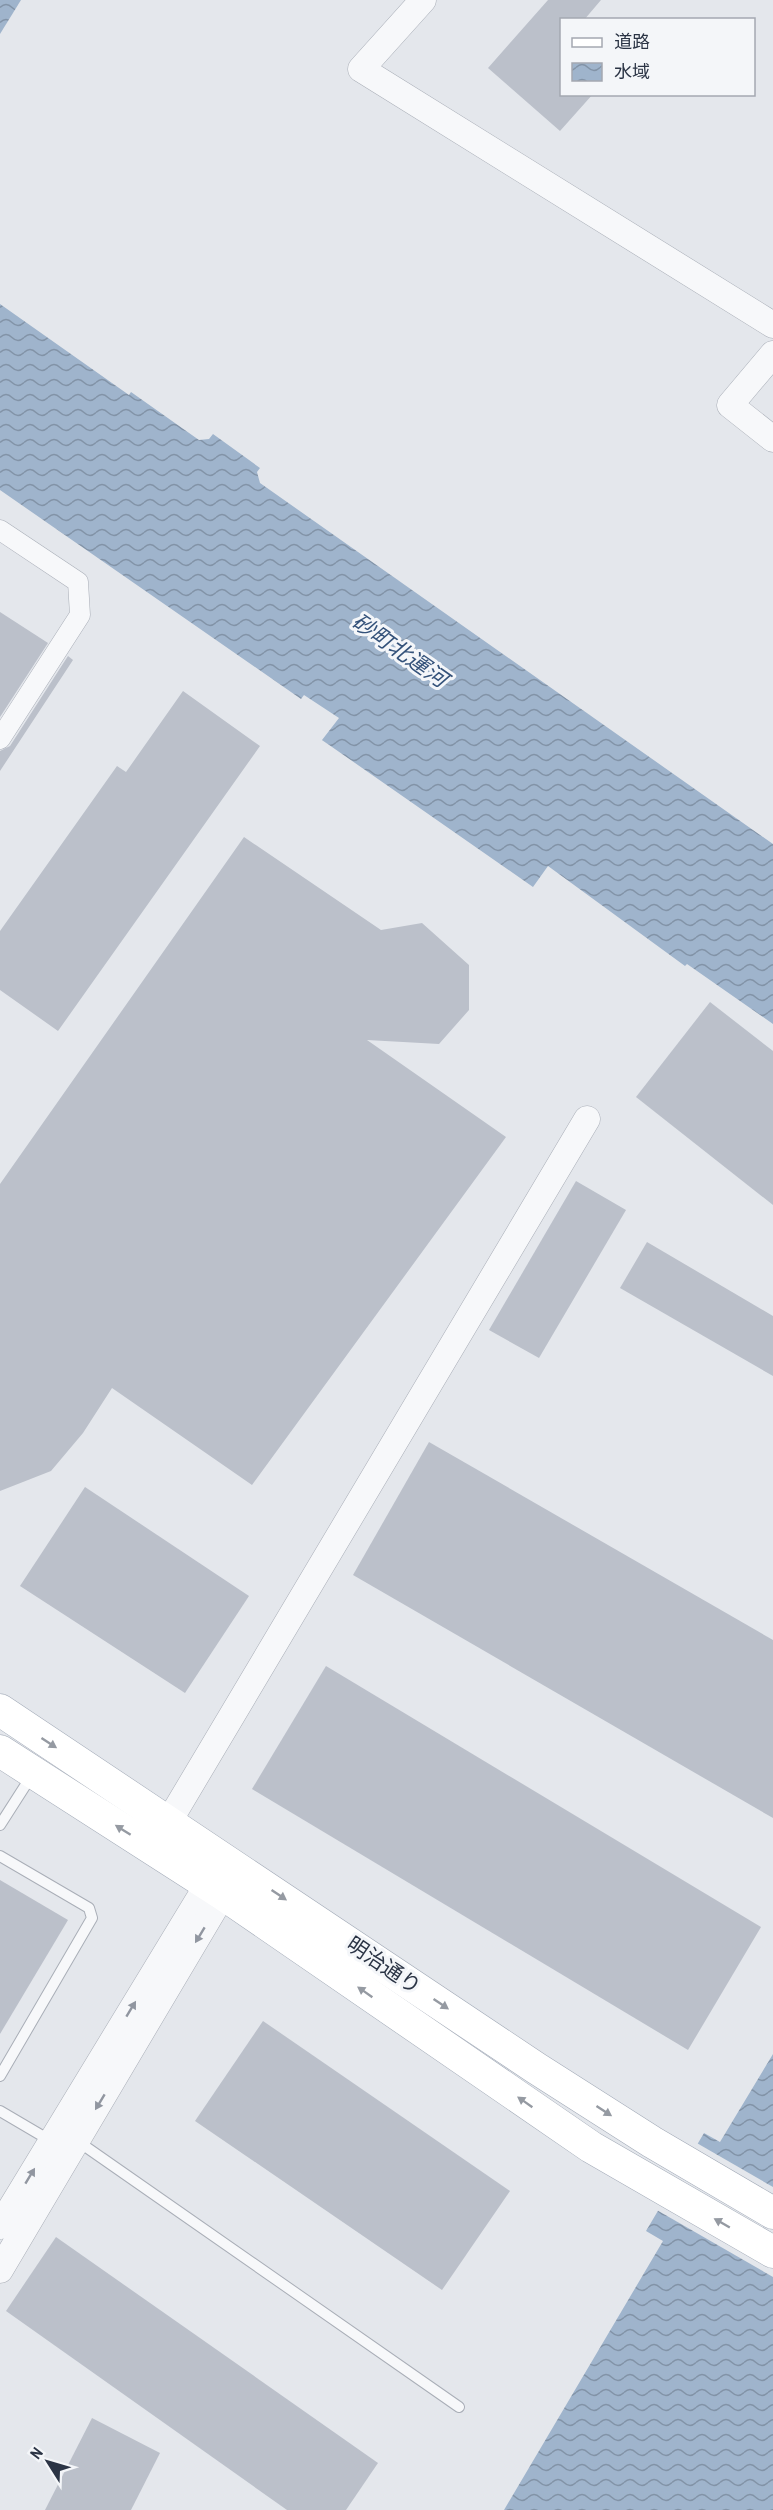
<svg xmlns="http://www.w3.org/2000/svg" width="773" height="2510" font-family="'Archivo Narrow','Noto Sans JP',sans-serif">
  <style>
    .water { fill: url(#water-waves) }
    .pier { fill: #e4e7ec }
    .building { fill: #bbc0ca }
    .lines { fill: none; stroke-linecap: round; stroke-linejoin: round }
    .service-casing { stroke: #a9aeb7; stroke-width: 12 }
    .minor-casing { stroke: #a9aeb7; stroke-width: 21 }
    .tertiary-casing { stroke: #a9aeb7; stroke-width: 27 }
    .primary-casing { stroke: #a3abb8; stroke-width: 33 }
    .service { stroke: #f7f8fa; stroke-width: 10 }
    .minor { stroke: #f7f8fa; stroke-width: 20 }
    .tertiary { stroke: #f7f8fa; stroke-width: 26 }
    .primary { stroke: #fff; stroke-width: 32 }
    .oneway { fill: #959aa2 }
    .oneway2 { fill: #9196a0 }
    .labels { text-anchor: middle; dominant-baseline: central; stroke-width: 6; stroke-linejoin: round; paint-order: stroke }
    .street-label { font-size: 21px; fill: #2b3445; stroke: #f4f6f9 }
    .water-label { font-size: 22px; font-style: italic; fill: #34527a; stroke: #f4f6f9 }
  </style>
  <defs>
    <pattern id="water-waves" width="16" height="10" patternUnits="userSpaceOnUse" patternTransform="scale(1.5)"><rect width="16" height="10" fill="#9fb4cc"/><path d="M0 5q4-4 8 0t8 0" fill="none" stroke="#8293a7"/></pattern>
  </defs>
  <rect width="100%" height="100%" fill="#e4e7ec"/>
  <g class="water">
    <path d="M0 0H21L0 34Z"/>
    <path d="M0 304 129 395 131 392 199 440 209 439 213 434 260 468 257 472 260 483 773 844V1024L687 964 685 966 548 866 533 887 322 740 339 718 304 695 301 699 0 490Z"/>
    <path d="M773 2054V2510H504L663 2241 646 2231 704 2133 720 2142Z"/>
  </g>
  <path class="pier" d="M695 2142 773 2187V2277L655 2209Z"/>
  <g class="building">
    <path d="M548 0H601L584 20H561V94H593L560 131 488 68Z"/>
    <path d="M0 612 48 643 0 717Z"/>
    <path d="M68 656 73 660 0 771V751L10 746Z"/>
    <path d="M183 691 260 746 58 1031 0 990V931L117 766 126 772Z"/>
    <path d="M244 837 381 930 422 923 469 965V1010L439 1044 367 1040 506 1137 252 1485 112 1388 83 1433 51 1471 0 1491V1184Z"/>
    <path d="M710 1002 773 1051V1205L636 1097Z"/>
    <path d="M576 1181 626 1210 539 1358 489 1330Z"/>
    <path d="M647 1242 773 1316V1376L620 1288Z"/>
    <path d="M429 1442 773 1640V1818L353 1575Z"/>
    <path d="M85 1487 249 1596 185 1693 20 1586Z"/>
    <path d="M326 1666 761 1927 688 2050 252 1789Z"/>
    <path d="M0 1880 68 1920 0 2034Z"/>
    <path d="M263 2021 510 2191 442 2290 195 2121Z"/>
    <path d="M56 2237 378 2463 346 2510H287L6 2311Z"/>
    <path d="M92 2418 160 2453 131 2510H45Z"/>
  </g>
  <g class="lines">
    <defs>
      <g id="service">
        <path d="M0 1825 32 1775"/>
        <path d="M0 1856 89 1908 92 1918 0 2076"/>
        <path d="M0 2111 51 2141"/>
        <path d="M76 2140 459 2407"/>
      </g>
      <path id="minor" d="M0 530 78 582 80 615 0 739"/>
      <g id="tertiary">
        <path d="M423 0 361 69 773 325"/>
        <path d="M773 354 730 405 773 439"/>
        <path d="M159 1838 587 1119"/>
        <path d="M0 2226 208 1884 222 1871"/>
        <path d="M0 2270 223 1894 227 1877"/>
      </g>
      <g id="primary">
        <path d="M0 1710 536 2068 652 2142 773 2213"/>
        <path d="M0 1751 223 1894 591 2147 773 2252"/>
      </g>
    </defs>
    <use href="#service" class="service-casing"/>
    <use href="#minor" class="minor-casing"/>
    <use href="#tertiary" class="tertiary-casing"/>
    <use href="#primary" class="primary-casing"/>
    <use href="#service" class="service"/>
    <use href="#minor" class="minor"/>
    <use href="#tertiary" class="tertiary"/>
    <use href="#primary" class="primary"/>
  </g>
  <defs><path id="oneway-solid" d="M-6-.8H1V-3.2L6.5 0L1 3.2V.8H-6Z" transform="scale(1.5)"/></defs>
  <g class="oneway">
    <use href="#oneway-solid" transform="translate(49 1743) rotate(33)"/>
    <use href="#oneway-solid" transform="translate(123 1830) rotate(-148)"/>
    <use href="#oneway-solid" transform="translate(279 1895) rotate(34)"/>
    <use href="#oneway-solid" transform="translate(365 1992) rotate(-145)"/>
    <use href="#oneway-solid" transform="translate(441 2004) rotate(34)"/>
    <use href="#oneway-solid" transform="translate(525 2102) rotate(-145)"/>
    <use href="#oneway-solid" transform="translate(604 2111) rotate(33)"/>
    <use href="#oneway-solid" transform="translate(722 2223) rotate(-150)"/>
  </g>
  <g class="oneway2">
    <use href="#oneway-solid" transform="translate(200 1935) rotate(121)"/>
    <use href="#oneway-solid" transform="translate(131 2009) rotate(-59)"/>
    <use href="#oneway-solid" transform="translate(100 2102) rotate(121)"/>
    <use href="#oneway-solid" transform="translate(30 2176) rotate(-59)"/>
  </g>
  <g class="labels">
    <g class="street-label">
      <text transform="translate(384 1965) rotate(34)">明治通り</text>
    </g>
    <g class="water-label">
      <text transform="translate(400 650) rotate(35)">砂町北運河</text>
    </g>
  </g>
  <rect x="560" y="18" width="195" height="78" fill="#f4f6f9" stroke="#a4a8b1" stroke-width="1.5"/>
  <rect x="572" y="38" width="30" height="9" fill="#ffffff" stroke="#a4a8b1" stroke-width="1.5"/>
  <text x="614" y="48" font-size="18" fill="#2b3445">道路</text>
  <rect x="572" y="63" width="30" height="18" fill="url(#water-waves)" stroke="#a4a8b1" stroke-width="1.5"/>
  <text x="614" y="78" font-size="18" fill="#2b3445">水域</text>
  <g transform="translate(48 2462) rotate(307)" stroke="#f4f6f9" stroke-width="4.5" paint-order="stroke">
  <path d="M0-4.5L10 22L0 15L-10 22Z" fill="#2b3445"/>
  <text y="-9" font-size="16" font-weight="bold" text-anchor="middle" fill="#2b3445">N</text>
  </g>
</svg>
